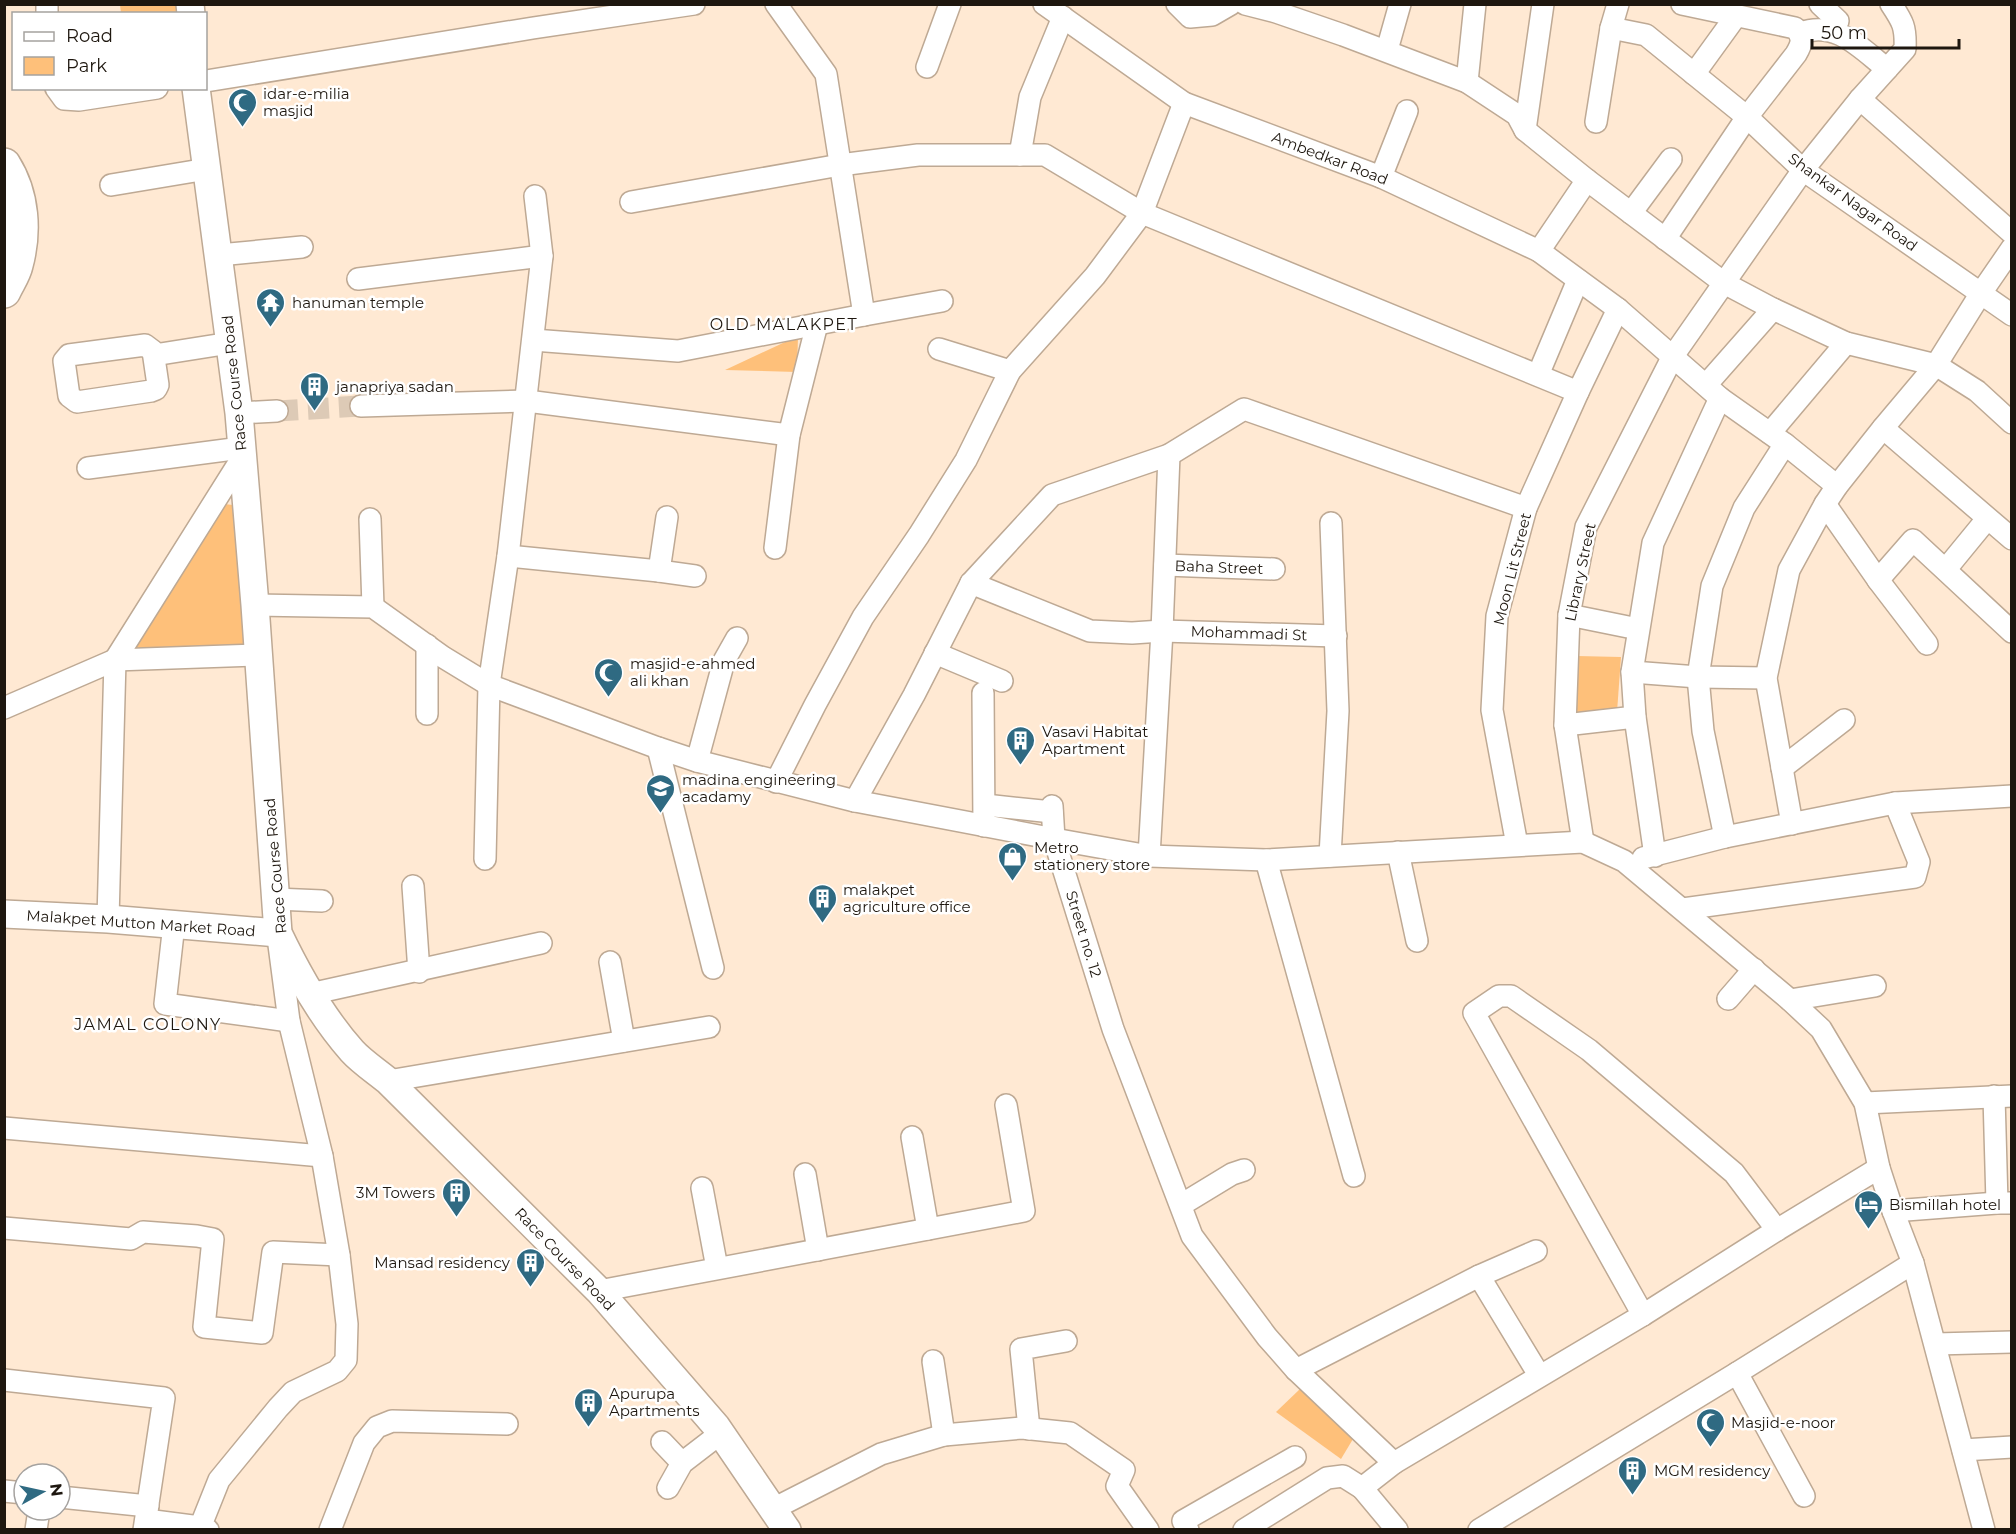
<svg xmlns="http://www.w3.org/2000/svg" width="2016" height="1534" font-family="Montserrat,sans-serif">
  <style>
    .green { fill: #fec07a }
    .lines { fill: none; stroke-linecap: round; stroke-linejoin: round }
    .minor-tunnel { stroke: #ddcab6; stroke-width: 21; stroke-dasharray: 21 10; stroke-linecap: butt }
    .minor-casing { stroke: #bea994; stroke-width: 24 }
    .tertiary-casing { stroke: #bea994; stroke-width: 30 }
    .primary-casing { stroke: #bea994; stroke-width: 36 }
    .minor { stroke: #fff; stroke-width: 21 }
    .tertiary { stroke: #fff; stroke-width: 27 }
    .primary { stroke: #fff; stroke-width: 33 }
    .labels { text-anchor: middle; dominant-baseline: central; stroke-width: 5; stroke-linejoin: round; paint-order: stroke }
    .poi-label { font-size: 15px; fill: #1e170f; stroke: #fff; text-anchor: start }
    .street-label { font-size: 15px; fill: #1e170f; stroke: #fff }
    .neighbourhood-label { font-size: 16px; letter-spacing: 1.5px; fill: #1e170f; stroke: #fff }
  </style>
  <rect width="100%" height="100%" fill="#ffe9d3"/>
  <g class="green">
    <path d="M120 5H185L186 13H121Z"/>
    <path d="M798 336 797 372 725 370Z"/>
    <path d="M224 504 233 505 239 511 244 650 134 651 132 635Z"/>
    <path d="M1577 656 1621 657 1617 712 1577 718Z"/>
    <path d="M1300 1389 1353 1439 1341 1459 1276 1412Z"/>
  </g>
  <g class="lines">
    <path class="minor-tunnel" d="M277 411 361 406"/>
    <defs>
      <g id="minor">
        <path d="M47 4V14"/>
        <path d="M1044 4 1184 103 1381 177 1539 251 1618 309 1720 398 1785 444 1837 486"/>
        <path d="M1177 4 1190 17 1212 15 1231 4"/>
        <path d="M1245 4 1276 12 1343 35 1467 82 1517 115 1525 130 1587 180 1724 283 1773 309 1846 343 1936 365 1977 391 2012 423"/>
        <path d="M1820 4 1838 21"/>
        <path d="M1611 28 1646 35 1747 117 1803 170 2012 315"/>
        <path d="M1800 33C1837 20 1860 48 1887 69"/>
        <path d="M1387 50 1400 4"/>
        <path d="M927 67 950 4"/>
        <path d="M1694 74 1736 16"/>
        <path d="M206 81 533 28 694 4"/>
        <path d="M1467 82 1475 4"/>
        <path d="M56 88 64 99 79 100 157 88"/>
        <path d="M1860 99 2012 233"/>
        <path d="M1596 122 1611 28 1618 4"/>
        <path d="M1525 130 1543 4"/>
        <path d="M1020 155 1030 97 1063 17"/>
        <path d="M1381 177 1407 111"/>
        <path d="M111 185 207 169"/>
        <path d="M631 202 840 165 918 155H1045L1142 213 1578 392"/>
        <path d="M1631 213 1671 159"/>
        <path d="M1665 239 1747 117 1796 54C1802 44 1804 37 1795 28L1682 4"/>
        <path d="M1539 251 1587 180"/>
        <path d="M219 255 302 247"/>
        <path d="M358 279 542 256"/>
        <path d="M864 315 942 301"/>
        <path d="M533 340 678 351 864 315 826 74 776 4"/>
        <path d="M145 345 153 351 158 385 156 389 151 391 77 402 69 396 64 361 69 355Z"/>
        <path d="M939 349 1010 371"/>
        <path d="M154 355 230 343"/>
        <path d="M1538 375 1578 280"/>
        <path d="M1706 385 1773 309"/>
        <path d="M361 406 527 401 789 435"/>
        <path d="M239 413 277 411"/>
        <path d="M1883 428 2012 539"/>
        <path d="M1770 433 1846 343"/>
        <path d="M88 468 241 448"/>
        <path d="M1825 504 1878 580 1927 644"/>
        <path d="M667 517 659 571 695 576"/>
        <path d="M370 519 373 607"/>
        <path d="M775 548 789 435 817 324"/>
        <path d="M508 556 659 571"/>
        <path d="M1165 565 1274 569"/>
        <path d="M1946 569 1987 519"/>
        <path d="M1878 580 1913 540 2012 632"/>
        <path d="M971 583 1090 631 1132 633 1162 631 1336 636"/>
        <path d="M255 605 373 607 443 657 489 685 658 748 697 761 855 801 1065 841 1149 856 1266 860 1583 842 1624 861 1790 1000 1821 1029 1865 1103 1879 1168 1893 1211 1913 1263 1984 1530"/>
        <path d="M1569 615 1638 629"/>
        <path d="M935 653 1002 681"/>
        <path d="M1632 672 1698 677 1766 678"/>
        <path d="M983 693 984 826"/>
        <path d="M4 708 115 660 258 655"/>
        <path d="M427 714V645"/>
        <path d="M1565 725 1635 717"/>
        <path d="M658 748 713 968"/>
        <path d="M697 761 724 661 737 638"/>
        <path d="M1782 768 1844 720"/>
        <path d="M776 782 815 705 863 617 919 535 966 460 1010 371 1095 276 1142 213 1184 103"/>
        <path d="M855 801 914 695 971 583 1052 495 1169 455 1244 409 1526 508"/>
        <path d="M985 805 1052 812"/>
        <path d="M1052 806 1054 839 1113 1029 1192 1236 1267 1337 1296 1370 1394 1463 1643 1315 1777 1230 1879 1168"/>
        <path d="M1792 824 1766 678 1789 570 1825 504 1837 486 1883 428 1936 365 1981 293 2012 248"/>
        <path d="M1725 837 1703 731 1698 677 1712 586 1744 508 1785 444"/>
        <path d="M1583 842 1565 725 1569 615 1586 527 1673 356 1803 170 1860 99 1905 49C1906 27 1903 22 1891 4"/>
        <path d="M1517 845 1492 710 1497 616 1526 508 1578 392 1618 309"/>
        <path d="M1398 852 1417 941"/>
        <path d="M1149 856 1162 631 1169 455"/>
        <path d="M1330 856 1338 711 1331 523"/>
        <path d="M1655 856 1635 717 1632 672 1653 543 1720 398"/>
        <path d="M1643 858 1725 837 1895 803 2012 796"/>
        <path d="M485 859 489 685 508 556 542 256 535 196"/>
        <path d="M1266 860 1354 1176"/>
        <path d="M413 886 419 972"/>
        <path d="M276 899 322 901"/>
        <path d="M1683 909 1915 877 1919 862 1895 803"/>
        <path d="M108 919 115 660 242 458"/>
        <path d="M174 924 165 1004 289 1021"/>
        <path d="M610 962 624 1041"/>
        <path d="M310 994 541 943"/>
        <path d="M1728 999 1754 969"/>
        <path d="M1790 1000 1875 986"/>
        <path d="M388 1081 709 1027"/>
        <path d="M1994 1096 1997 1203"/>
        <path d="M1865 1103 2012 1096"/>
        <path d="M4 1128 322 1156"/>
        <path d="M912 1137 928 1229"/>
        <path d="M805 1174 818 1250"/>
        <path d="M702 1188 717 1268"/>
        <path d="M1181 1205 1232 1174 1244 1170"/>
        <path d="M1893 1211 1997 1203H2012"/>
        <path d="M4 1228 131 1239 143 1232 197 1236 213 1239 204 1327 262 1333 273 1252 339 1255"/>
        <path d="M1479 1276 1539 1375"/>
        <path d="M599 1291 1024 1211 1006 1105"/>
        <path d="M1643 1315 1474 1013 1499 996H1511L1589 1050 1734 1173 1777 1230"/>
        <path d="M1936 1344 2012 1342"/>
        <path d="M933 1361 944 1435"/>
        <path d="M1296 1370 1479 1276 1536 1251"/>
        <path d="M1737 1373 1804 1496"/>
        <path d="M4 1380 164 1398 144 1530"/>
        <path d="M1029 1429 1021 1349 1066 1341"/>
        <path d="M662 1442 682 1463"/>
        <path d="M1963 1450 2012 1447"/>
        <path d="M1394 1463 1362 1488 1397 1530"/>
        <path d="M668 1488 682 1463 721 1433"/>
        <path d="M4 1491 24 1493"/>
        <path d="M60 1497 148 1506"/>
        <path d="M773 1509 881 1454 944 1435 1022 1428 1070 1433 1124 1470 1117 1486 1148 1530"/>
        <path d="M146 1520 200 1527 208 1530"/>
        <path d="M36 1530 39 1510"/>
        <path d="M199 1530 219 1480 278 1408 293 1392 337 1371 346 1360 347 1324 339 1255 322 1156 289 1021 279 945"/>
        <path d="M330 1530 364 1443 377 1427 392 1421 507 1424"/>
        <path d="M1188 1530 1183 1521 1295 1457"/>
        <path d="M1244 1530 1327 1478 1343 1476 1362 1488"/>
        <path d="M1479 1530 1737 1373 1913 1263"/>
      </g>
      <g id="tertiary">
        <path d="M190 4 191 14"/>
        <path d="M196 88 239 413 255 605 278 933C298 975 321 1016 352 1051 362 1062 376 1071 388 1081L599 1291 716 1426 787 1530"/>
        <path d="M4 914 108 919 278 933"/>
      </g>
      <path id="primary" d="M4 165C23 195 25 232 16 265 14 274 8 282 4 291"/>
    </defs>
    <use href="#minor" class="minor-casing"/>
    <use href="#tertiary" class="tertiary-casing"/>
    <use href="#primary" class="primary-casing"/>
    <use href="#minor" class="minor"/>
    <use href="#tertiary" class="tertiary"/>
    <use href="#primary" class="primary"/>
  </g>
  <defs>
    <symbol id="mosque-pin" viewBox="-11 -11 22 30"><path d="M0 17L-7.5 6A9.5 9.5 0 1 1 7.5 6Z" fill="#2f6a82" stroke="#fff"/><path d="M3.5-4.9A6 6 0 1 0 3.5 4.9A5 5 0 1 1 3.5-4.9Z" fill="#fff"/></symbol>
    <symbol id="temple-pin" viewBox="-11 -11 22 30"><path d="M0 17L-7.5 6A9.5 9.5 0 1 1 7.5 6Z" fill="#2f6a82" stroke="#fff"/><path d="M0-6L5-2H3V0L6.5 2.5H4V6H1.5V3h-3V6H-4V2.5H-6.5L-3 0V-2H-5Z" fill="#fff"/></symbol>
    <symbol id="building-pin" viewBox="-11 -11 22 30"><path d="M0 17L-7.5 6A9.5 9.5 0 1 1 7.5 6Z" fill="#2f6a82" stroke="#fff"/><path d="M-4-6H4V6H1V3H-1V6H-4ZM-2.5-4.3h1.7v1.8h-1.7ZM.8-4.3h1.7v1.8H.8ZM-2.5-1h1.7V.8h-1.7ZM.8-1h1.7V.8H.8Z" fill="#fff"/></symbol>
    <symbol id="university-pin" viewBox="-11 -11 22 30"><path d="M0 17L-7.5 6A9.5 9.5 0 1 1 7.5 6Z" fill="#2f6a82" stroke="#fff"/><path d="M0-5L7-2L0 1L-7-2ZM-4 1L0 2.5L4 1V4Q0 6-4 4Z" fill="#fff"/></symbol>
    <symbol id="shop-pin" viewBox="-11 -11 22 30"><path d="M0 17L-7.5 6A9.5 9.5 0 1 1 7.5 6Z" fill="#2f6a82" stroke="#fff"/><path d="M-5-2.5h2.3a2.7 3.5 0 0 1 5.4 0H5L5.5 6h-11ZM-1.5-2.5h3a1.5 2.3 0 0 0-3 0Z" fill="#fff"/></symbol>
    <symbol id="hotel-pin" viewBox="-11 -11 22 30"><path d="M0 17L-7.5 6A9.5 9.5 0 1 1 7.5 6Z" fill="#2f6a82" stroke="#fff"/><path d="M-6-4.5h1.5V1H6V5H4.5V3h-9V5H-6ZM-4 0a1.8 1.8 0 1 1 3.6 0ZM.5 0V-2.5h3Q6-2.5 6 0Z" fill="#fff"/></symbol>
  </defs>
  <g fill-rule="evenodd">
    <use href="#mosque-pin" x="226" y="86" width="33" height="45"/>
    <use href="#temple-pin" x="254" y="286" width="33" height="45"/>
    <use href="#building-pin" x="298" y="370" width="33" height="45"/>
    <use href="#mosque-pin" x="592" y="656" width="33" height="45"/>
    <use href="#building-pin" x="1004" y="724" width="33" height="45"/>
    <use href="#university-pin" x="644" y="772" width="33" height="45"/>
    <use href="#shop-pin" x="996" y="840" width="33" height="45"/>
    <use href="#building-pin" x="806" y="882" width="33" height="45"/>
    <use href="#building-pin" x="440" y="1176" width="33" height="45"/>
    <use href="#hotel-pin" x="1852" y="1188" width="33" height="45"/>
    <use href="#building-pin" x="514" y="1246" width="33" height="45"/>
    <use href="#building-pin" x="572" y="1386" width="33" height="45"/>
    <use href="#mosque-pin" x="1694" y="1406" width="33" height="45"/>
    <use href="#building-pin" x="1616" y="1454" width="33" height="45"/>
  </g>
  <g class="labels">
    <g class="poi-label">
      <text x="263" y="93">idar-e-milia<tspan x="263" dy="17">masjid</tspan></text>
      <text x="292" y="302">hanuman temple</text>
      <text x="336" y="386">janapriya sadan</text>
      <text x="630" y="663">masjid-e-ahmed<tspan x="630" dy="17">ali khan</tspan></text>
      <text x="1042" y="731">Vasavi Habitat<tspan x="1042" dy="17">Apartment</tspan></text>
      <text x="682" y="779">madina engineering<tspan x="682" dy="17">acadamy</tspan></text>
      <text x="1034" y="847">Metro<tspan x="1034" dy="17">stationery store</tspan></text>
      <text x="843" y="889">malakpet<tspan x="843" dy="17">agriculture office</tspan></text>
      <text x="435" y="1192" text-anchor="end">3M Towers</text>
      <text x="1889" y="1204">Bismillah hotel</text>
      <text x="510" y="1262" text-anchor="end">Mansad residency</text>
      <text x="609" y="1393">Apurupa<tspan x="609" dy="17">Apartments</tspan></text>
      <text x="1731" y="1422">Masjid-e-noor</text>
      <text x="1654" y="1470">MGM residency</text>
    </g>
    <g class="street-label">
      <text transform="translate(1330 158) rotate(21)">Ambedkar Road</text>
      <text transform="translate(1853 202) rotate(36)">Shankar Nagar Road</text>
      <text transform="translate(234 383) rotate(-96)">Race Course Road</text>
      <text transform="translate(1219 567) rotate(2)">Baha Street</text>
      <text transform="translate(1512 569) rotate(-76)">Moon Lit Street</text>
      <text transform="translate(1580 572) rotate(-78)">Library Street</text>
      <text transform="translate(1249 633) rotate(2)">Mohammadi St</text>
      <text transform="translate(275 866) rotate(-95)">Race Course Road</text>
      <text transform="translate(141 923) rotate(4)">Malakpet Mutton Market Road</text>
      <text transform="translate(1084 934) rotate(73)">Street no. 12</text>
      <text transform="translate(565 1259) rotate(46)">Race Course Road</text>
    </g>
    <g class="neighbourhood-label">
      <text x="784" y="324">OLD MALAKPET</text>
      <text x="148" y="1024">JAMAL COLONY</text>
    </g>
  </g>
  <rect width="2016" height="1534" fill="none" stroke="#1e170f" stroke-width="12"/>
  <rect x="12" y="12" width="195" height="78" fill="#ffffff" stroke="#a5a29f" stroke-width="1.5"/>
  <rect x="24" y="32" width="30" height="9" fill="#ffffff" stroke="#a5a29f" stroke-width="1.5"/>
  <text x="66" y="42" font-size="18" fill="#1e170f">Road</text>
  <rect x="24" y="57" width="30" height="18" fill="#fec07a" stroke="#a5a29f" stroke-width="1.5"/>
  <text x="66" y="72" font-size="18" fill="#1e170f">Park</text>
  <g transform="translate(42 1492) rotate(82)"><circle r="28" fill="#ffffff" stroke="#a5a29f" stroke-width="1.5"/>
  <path d="M0-4.5L10 22L0 15L-10 22Z" fill="#2f6a82"/>
  <text y="-9" font-size="16" font-weight="bold" text-anchor="middle" fill="#1e170f">N</text>
  </g>
  <path d="M1812 39v9h147v-9" fill="none" stroke="#1e170f" stroke-width="3"/>
  <text x="1821" y="39" font-size="18" fill="#1e170f" stroke="#ffffff" stroke-width="4.5" paint-order="stroke">50 m</text>
</svg>
